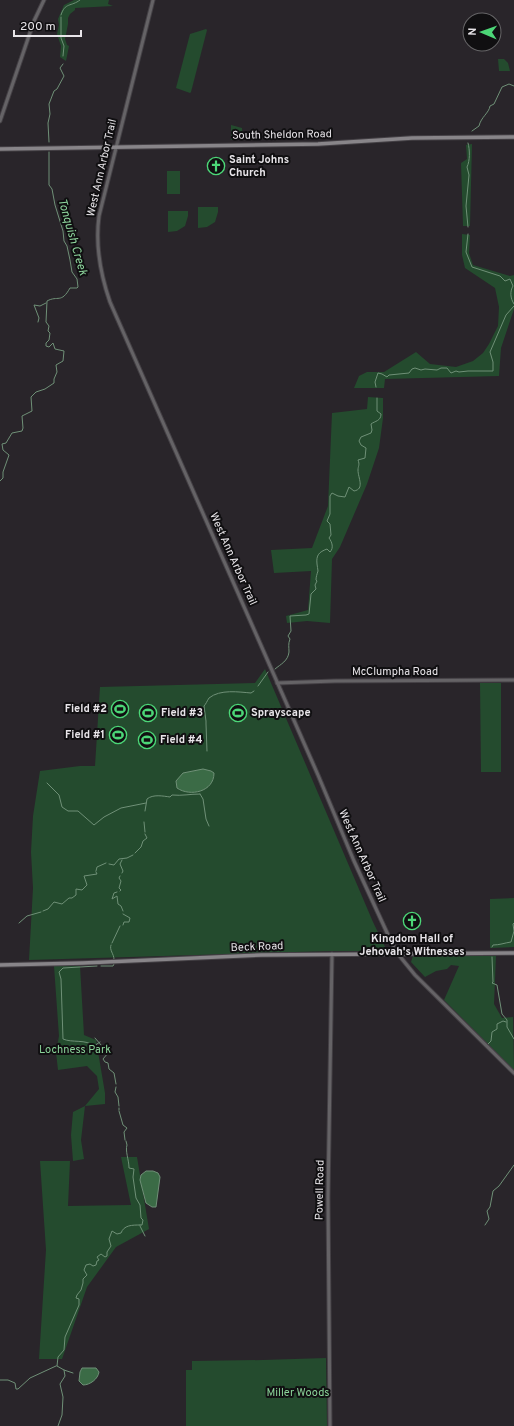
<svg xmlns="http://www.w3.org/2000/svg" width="514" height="1426" font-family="Overpass,sans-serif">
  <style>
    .green { fill: #244b2e }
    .water { fill: #3b6b46; stroke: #6f9077 }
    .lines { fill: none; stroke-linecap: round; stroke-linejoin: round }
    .stream { stroke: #6f9077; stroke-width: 1 }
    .tertiary-casing { stroke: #444045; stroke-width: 5 }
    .secondary-casing { stroke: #444045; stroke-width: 5.5 }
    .tertiary { stroke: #656366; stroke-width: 3 }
    .secondary { stroke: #888589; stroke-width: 3.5 }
    .labels { text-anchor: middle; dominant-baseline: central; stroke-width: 4; stroke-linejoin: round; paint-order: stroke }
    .street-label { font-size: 11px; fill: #e8e5e9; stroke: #100f11 }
    .poi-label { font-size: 11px; font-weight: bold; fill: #e8e5e9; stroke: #100f11; text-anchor: start }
    .park-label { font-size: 11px; fill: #8ad399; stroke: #100f11 }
    .water-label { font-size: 12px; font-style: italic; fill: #8ed69d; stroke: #100f11 }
  </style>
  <rect width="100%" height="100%" fill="#29252a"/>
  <g class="green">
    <path d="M74 0H109L108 4 113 6 75 8V10L70 14 68 18V24L65 39 67 45 69 46 66 61 60 57 61 46 57 34 59 25 58 19 64 5Z"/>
    <path d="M206 29 207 30 191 92 190 93 176 88 190 34Z"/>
    <path d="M504 59 508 63 510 71H499L498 59Z"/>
    <path d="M231 125 242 128 243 139 231 140Z"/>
    <path d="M472 144 470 226H463L461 163 467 159 466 145Z"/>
    <rect x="167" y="171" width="13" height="23"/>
    <path d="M198 207H218V212L215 222 207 227 198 228Z"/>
    <path d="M168 211H188V216L185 226 177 231 168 232Z"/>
    <path d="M462 234 470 235 469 253 473 265 510 276 514 275V309L501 348 499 376 385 379 384 388H354L359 376 367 372H384L416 352 430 364 456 367 473 361 483 353 489 344 498 326 499 307 495 288 465 268 462 255Z"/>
    <path d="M368 397 383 398V418L379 448 367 484 340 547 332 559 330 623 307 621 287 623 286 616 308 610 311 571 274 573 271 550 312 548 328 506 332 413 367 409Z"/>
    <path d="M265 669 373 922 387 951H330L29 960 33 888 31 852 33 816 40 771 80 766H95L100 687 255 683Z"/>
    <path d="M480 683H501V772H481Z"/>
    <path d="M514 898V947L490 948V899Z"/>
    <path d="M413 956H496L494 1004 502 1018 513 1017 514 1070 444 1000 459 966 451 965 447 969 436 971 425 977 411 962Z"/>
    <path d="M54 966H80L84 1035 96 1040 105 1093V1104L85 1106 81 1140 84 1159 73 1161 71 1135 73 1112 85 1106 99 1089 97 1076 87 1066 58 1070 56 1052 59 1036Z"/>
    <path d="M121 1157H137L149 1229 116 1247 87 1287 62 1359H39L46 1250 40 1161H70L68 1206 131 1205Z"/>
    <path d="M326 1358 327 1426H186V1370H192V1361L263 1360Z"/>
  </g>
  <g class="water">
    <path d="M203 769 211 771 214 773C214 792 190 797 177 788L176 781 183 773Z"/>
    <path d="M146 1171H153L158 1173 160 1177 156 1207H152L146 1203 140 1180 141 1175Z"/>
    <path d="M82 1368H96L99 1372C98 1379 90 1385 83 1385L79 1381 80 1372Z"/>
  </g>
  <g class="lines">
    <g class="stream">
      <path d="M61 15C65 2 71 7 80 0"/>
      <path d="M61 17V38L64 46 63 56"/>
      <path d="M472 131 479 126C481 117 489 113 490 106L494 104 502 87 509 84 514 86"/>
      <path d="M49 142 48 123 50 114 49 104 54 91 57 89 64 76 60 68 63 64"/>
      <path d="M468 227 466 206 469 175 467 167C470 161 470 150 468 143"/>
      <path d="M468 234 466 252 472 267 500 276 505 281 510 279 513 286C510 291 510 298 514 304"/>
      <path d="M38 322 39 318 34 305 40 306 46 303"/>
      <path d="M376 387 375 382 378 373 382 374 387 377 389 375 409 373 412 369 415 368 421 370 425 369 437 370 441 368H447L451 373 456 371 459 372 468 371H493V362L490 352 506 315 514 306"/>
      <path d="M0 481 3 478V472L9 455 3 450 2 444 6 443 12 433 22 431 23 428 22 416 32 411 31 397 36 392 45 389 54 383V379L57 372 56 365 63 361 64 351 55 349 53 343 49 347 46 346V343L49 340 50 333 48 331 49 326 46 322 47 301C58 295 61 304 70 288H77L78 287 77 279 72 272 70 260 67 246 64 241 63 231 55 205 52 189 49 185V152"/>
      <path d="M275 669C281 664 288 661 289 652 289 647 288 644 290 639L288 636 291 631 290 616 306 615 309 614 311 594 316 589 315 585 317 581 316 580C316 577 317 574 318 571 318 569 317 566 317 564 316 555 319 552 327 549L330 552C334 548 332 542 329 538L331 535 330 524 327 521 330 514V496L332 493 338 496 345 497 349 487 354 491C365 489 358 478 358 470 358 466 360 465 358 460L365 458 366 448 361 445 359 441 361 437 371 433 372 430 371 424C375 421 381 421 381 414L377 411V398"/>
      <path d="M258 686 268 672"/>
      <path d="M207 751 206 724V721L204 706C206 704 207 701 209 698 220 689 239 692 251 693L254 691"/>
      <path d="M47 783 59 795 62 807 68 811H78L94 825 104 817 121 808 146 803"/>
      <path d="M200 794 203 799 206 819 209 826"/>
      <path d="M145 811 147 799C153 794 163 796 170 797L172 795C182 796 190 794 200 794"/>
      <path d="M144 822 145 832"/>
      <path d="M135 853 141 847 143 841 147 838 145 834"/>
      <path d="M122 860 120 864 123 871 122 873"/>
      <path d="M109 864 114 865 119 859 127 858 133 855"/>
      <path d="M96 871 97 867 106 863"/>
      <path d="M120 891 121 890 119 888 121 881 119 878 120 876"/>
      <path d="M117 892 114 893 112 899 117 896 118 904 121 906 123 911"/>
      <path d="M43 911 48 909 54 902 62 904 69 898H72L76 895V889L82 890 87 885 84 876 97 874 96 872"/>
      <path d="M123 914 130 918 129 922H124L123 925"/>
      <path d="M19 923 27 916 41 912"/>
      <path d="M112 943 120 926"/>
      <path d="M111 945C109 950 114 954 114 959"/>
      <path d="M492 947 493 945C500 945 504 943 511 942L514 931 513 924 514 923"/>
      <path d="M492 957 493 982 492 983 497 985 502 1014 507 1020V1027L514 1039"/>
      <path d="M97 966 63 968 59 972 61 979 63 1039C72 1043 86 1039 94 1046L100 1042"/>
      <path d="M101 966H113L114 964"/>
      <path d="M95 1038 108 1053 103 1059 105 1062 108 1063 109 1069 114 1073 116 1084"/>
      <path d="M488 1044 491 1041 492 1032 497 1029V1024L503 1021 506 1022"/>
      <path d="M116 1087 115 1092 118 1097 119 1106"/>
      <path d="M119 1108V1110"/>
      <path d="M119 1111 123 1125 127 1128 124 1132 125 1140"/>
      <path d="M126 1141 127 1145C125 1151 129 1160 129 1168L134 1169 133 1177 136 1198 140 1205 141 1218 143 1220 142 1225H140"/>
      <path d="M485 1225 489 1219 487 1211 490 1207 493 1191 499 1186 514 1165"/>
      <path d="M140 1226 145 1236"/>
      <path d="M57 1366 58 1357 64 1350 65 1337 79 1305V1299L76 1298 77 1295 81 1290 83 1283V1279L87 1275 84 1270 86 1265 90 1264 93 1266 96 1265 97 1261 99 1260 97 1257 101 1254 105 1257 107 1256V1252L111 1246 109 1239 112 1231 117 1234 121 1233C124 1225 132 1225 140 1225"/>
      <path d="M57 1366 64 1370 73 1373"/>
      <path d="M0 1380H8L15 1383 16 1389H18L30 1378 56 1366"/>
      <path d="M58 1426 62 1415 63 1397 60 1384 65 1376 64 1370"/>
    </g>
    <defs>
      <g id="tertiary">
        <path d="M153 0 99 216C95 246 100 273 110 302L318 775 354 861 389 937 398 954 415 975 514 1073"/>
        <path d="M0 121 34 21 44 0"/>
        <path d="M277 683 335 681 514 680"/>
        <path d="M330 1426 328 1197 332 954"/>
      </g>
      <g id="secondary">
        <path d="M0 149 318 144 412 138 514 137"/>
        <path d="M0 965 83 963 261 955 514 953"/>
      </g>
    </defs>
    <use href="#tertiary" class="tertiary-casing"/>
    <use href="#secondary" class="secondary-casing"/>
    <use href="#tertiary" class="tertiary"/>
    <use href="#secondary" class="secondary"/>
  </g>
  <defs>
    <symbol id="church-ring" viewBox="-11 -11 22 22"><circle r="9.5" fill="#100f11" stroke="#4cd677" stroke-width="1.5"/><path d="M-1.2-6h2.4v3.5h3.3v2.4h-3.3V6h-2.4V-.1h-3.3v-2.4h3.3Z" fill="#4cd677"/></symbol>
    <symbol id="stadium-ring" viewBox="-11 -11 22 22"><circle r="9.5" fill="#100f11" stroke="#4cd677" stroke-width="1.5"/><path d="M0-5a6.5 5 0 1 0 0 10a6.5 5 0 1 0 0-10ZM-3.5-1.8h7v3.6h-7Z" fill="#4cd677"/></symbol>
  </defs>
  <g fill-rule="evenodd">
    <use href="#church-ring" x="206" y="156" width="20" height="20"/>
    <use href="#stadium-ring" x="110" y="699" width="20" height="20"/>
    <use href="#stadium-ring" x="138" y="703" width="20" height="20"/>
    <use href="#stadium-ring" x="228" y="703" width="20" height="20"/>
    <use href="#stadium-ring" x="108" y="725" width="20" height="20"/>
    <use href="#stadium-ring" x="137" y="730" width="20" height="20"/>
    <use href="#church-ring" x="402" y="911" width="20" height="20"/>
  </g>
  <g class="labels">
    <g class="street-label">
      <text transform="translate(282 135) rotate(-1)">South Sheldon Road</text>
      <text transform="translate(102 168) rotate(-77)">West Ann Arbor Trail</text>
      <text transform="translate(233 559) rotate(66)">West Ann Arbor Trail</text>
      <text x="395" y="672">McClumpha Road</text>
      <text transform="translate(362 856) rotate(66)">West Ann Arbor Trail</text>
      <text transform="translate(257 947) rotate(-2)">Beck Road</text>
      <text transform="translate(320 1190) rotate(-89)">Powell Road</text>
    </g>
    <g class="poi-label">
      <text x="229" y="160">Saint Johns<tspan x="229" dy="13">Church</tspan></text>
      <text x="107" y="709" text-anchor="end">Field #2</text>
      <text x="161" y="713">Field #3</text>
      <text x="251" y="713">Sprayscape</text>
      <text x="105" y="735" text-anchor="end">Field #1</text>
      <text x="160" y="740">Field #4</text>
      <text x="412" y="939" text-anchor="middle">Kingdom Hall of<tspan x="412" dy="13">Jehovah's Witnesses</tspan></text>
    </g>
    <g class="park-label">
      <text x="75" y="1050">Lochness Park</text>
      <text x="298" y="1393">Miller Woods</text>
    </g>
    <g class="water-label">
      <text transform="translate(72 237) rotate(74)">Tonquish Creek</text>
    </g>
  </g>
  <g transform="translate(482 32) rotate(272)"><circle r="19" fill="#100f11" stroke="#666567"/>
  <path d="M0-3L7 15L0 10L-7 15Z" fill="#4cd677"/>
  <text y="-6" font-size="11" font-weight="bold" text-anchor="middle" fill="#e8e5e9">N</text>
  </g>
  <path d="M14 30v6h67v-6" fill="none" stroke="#e8e5e9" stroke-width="2"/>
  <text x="20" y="30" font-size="12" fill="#e8e5e9" stroke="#100f11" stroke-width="3" paint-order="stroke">200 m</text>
</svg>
